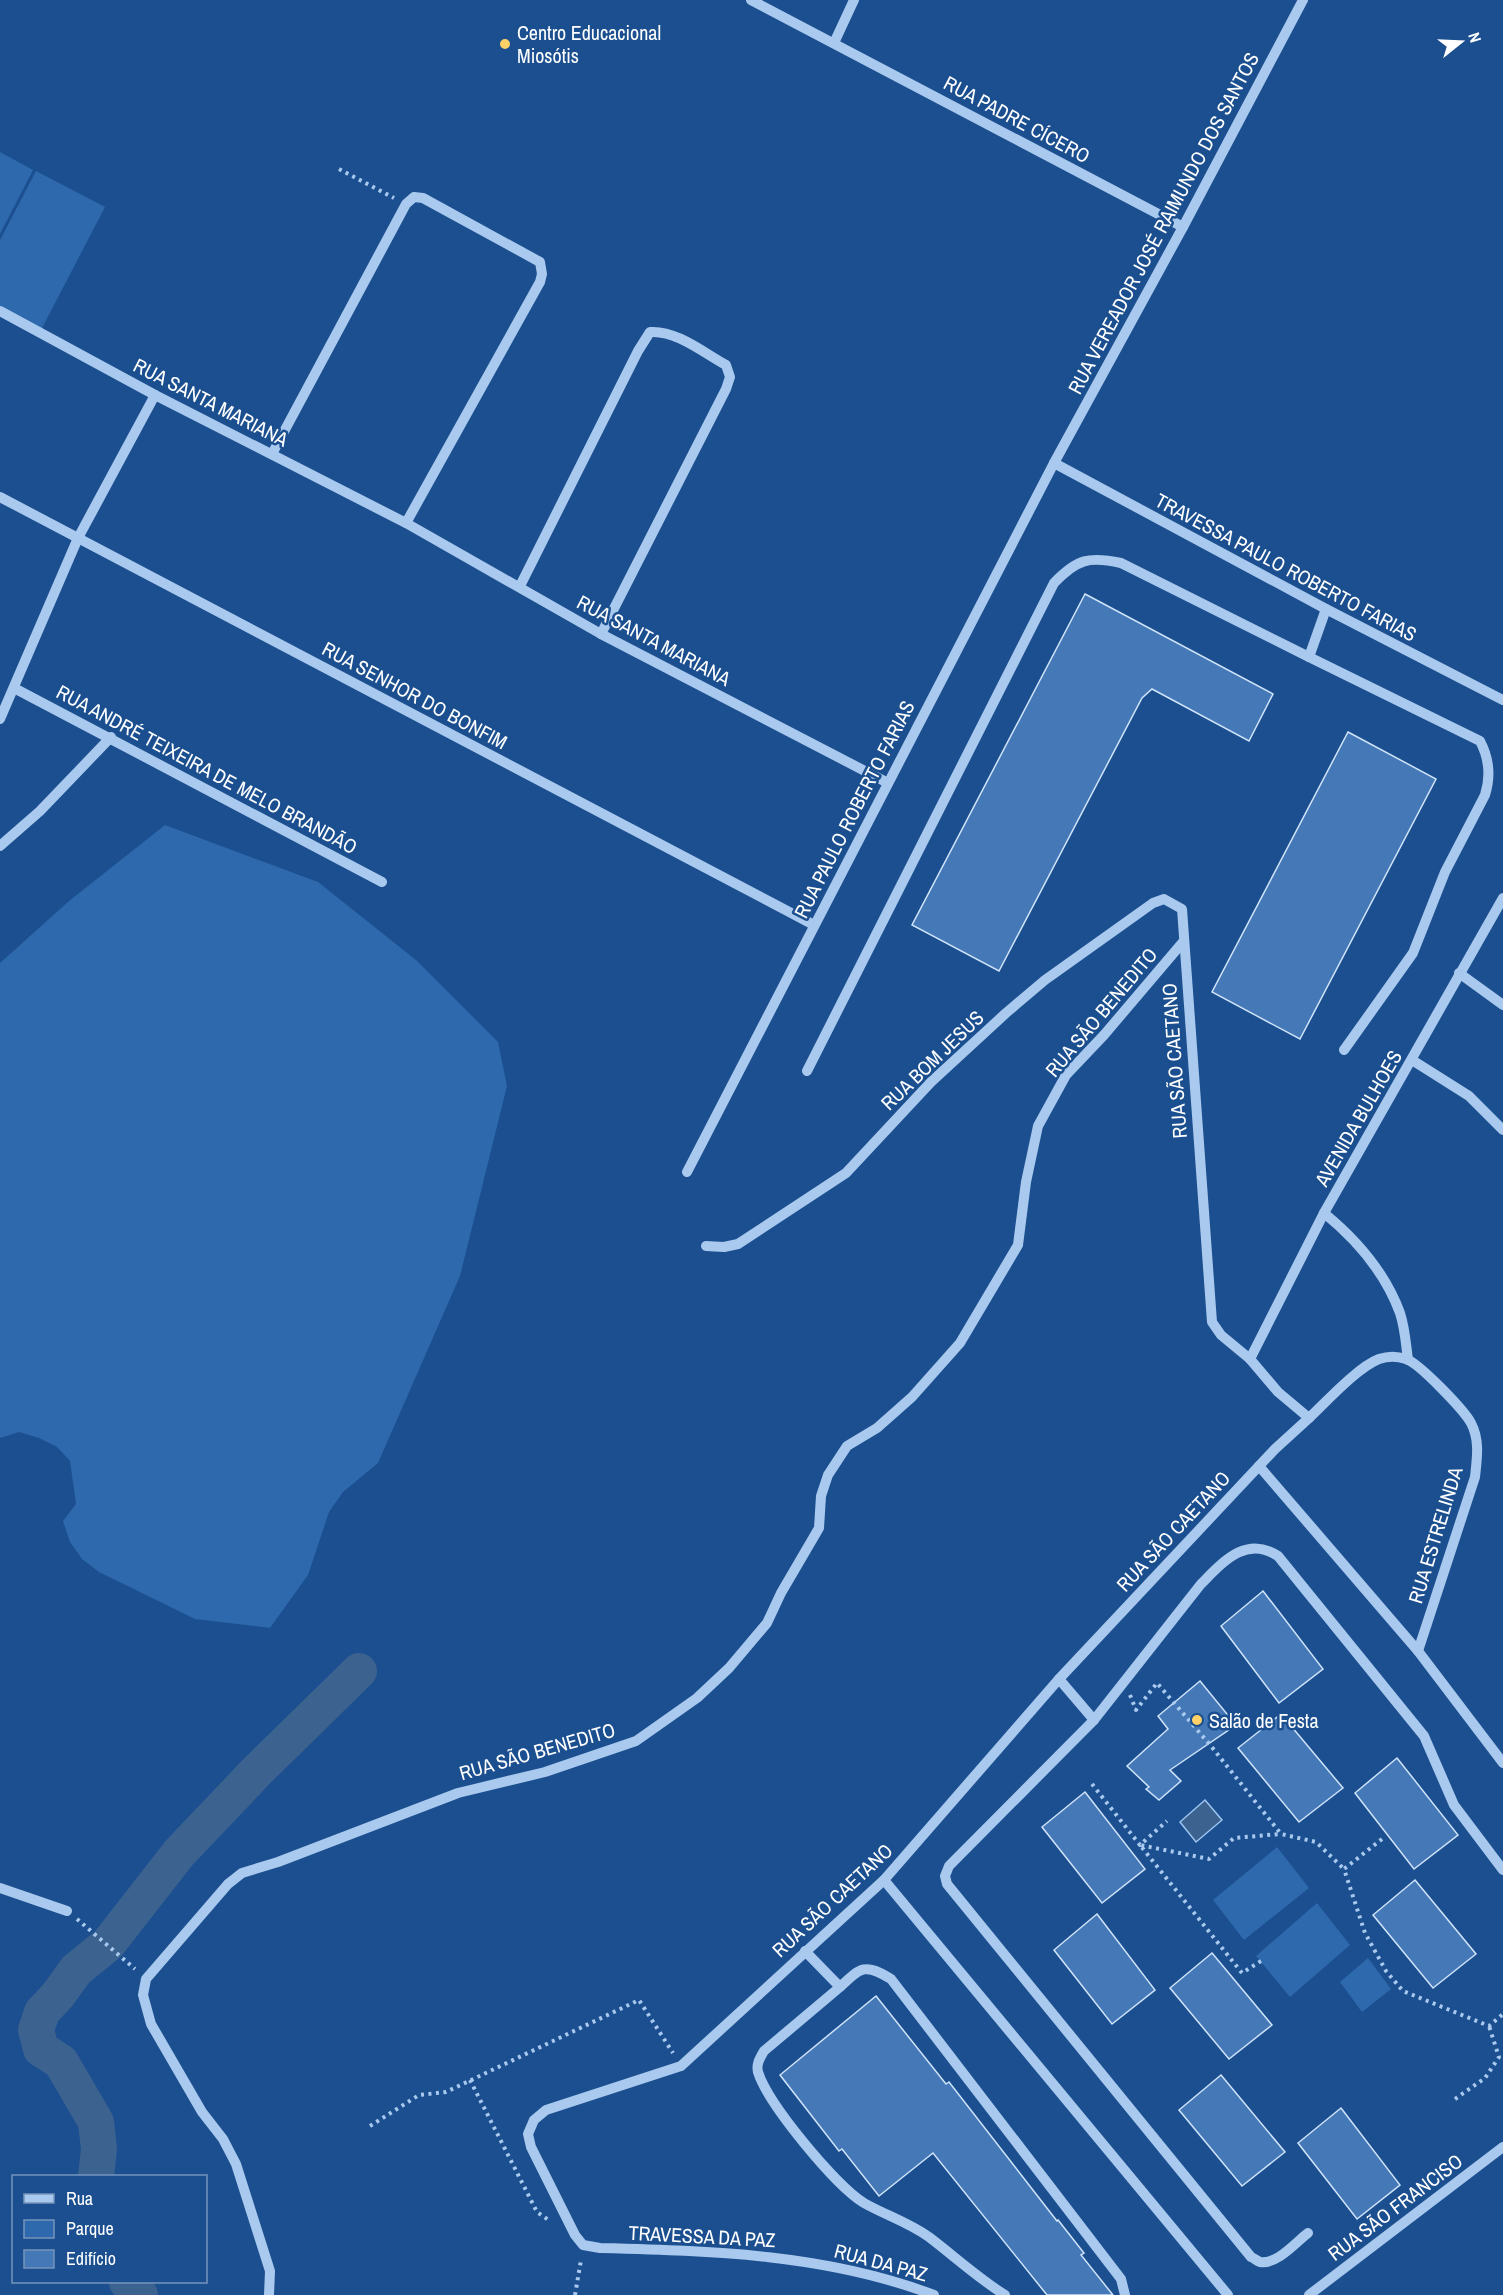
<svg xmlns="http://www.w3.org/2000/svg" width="1503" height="2295" font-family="'Archivo Narrow',sans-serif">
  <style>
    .green { fill: #2e69ad }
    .water { fill: #3c6290; stroke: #9cc4f0; stroke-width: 1.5 }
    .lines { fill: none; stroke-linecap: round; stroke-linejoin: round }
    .river { stroke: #3c6290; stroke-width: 36 }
    .building { fill: #4478b7; stroke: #cfe3fa; stroke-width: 1.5 }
    .path { stroke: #a9c9ee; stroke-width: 4; stroke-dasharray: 3 4.5; stroke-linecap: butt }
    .minor { stroke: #a9c9ee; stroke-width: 10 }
    .poi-dot { fill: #ffd166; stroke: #1b4f8f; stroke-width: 2 }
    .labels { text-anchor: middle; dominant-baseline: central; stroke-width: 5; stroke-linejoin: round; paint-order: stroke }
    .poi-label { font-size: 20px; fill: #fff; stroke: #1b4f8f; text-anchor: start }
    .street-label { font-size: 20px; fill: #fff; stroke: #1b4f8f }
  </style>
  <rect width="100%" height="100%" fill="#1b4f8f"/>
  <g class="green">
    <path d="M0 152 33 170 0 234Z"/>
    <path d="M36 171 105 207 40 332 0 311V240Z"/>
    <path d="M165 825 318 882 416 960 498 1042 507 1086 460 1276 378 1463 343 1492 329 1512 308 1575 270 1628 195 1619 99 1572 82 1559 70 1542 63 1521 76 1504 70 1461 57 1447 39 1438 19 1432 0 1438V963L69 901Z"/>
    <path d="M1277 1847 1309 1888 1244 1940 1213 1900Z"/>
    <path d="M1317 1903 1350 1945 1290 1997 1256 1956Z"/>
    <path d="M1368 1958 1391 1989 1362 2012 1340 1982Z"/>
  </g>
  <path class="water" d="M1205 1800 1222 1820 1196 1842 1180 1822Z"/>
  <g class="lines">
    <g class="river">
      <path d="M96 2176 99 2149 96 2122 61 2062 41 2049 36 2030 42 2012 58 1995 76 1970 108 1944 179 1853 256 1772 359 1671"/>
      <path d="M127 2282 140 2295"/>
    </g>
  </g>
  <g class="building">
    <path d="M1085 594 1273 694 1249 741 1152 689 1142 698 999 971 912 925Z"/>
    <path d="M1348 732 1436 779 1300 1039 1212 992Z"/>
    <path d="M1263 1591 1323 1669 1279 1703 1221 1626Z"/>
    <path d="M1200 1681 1236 1725 1170 1770 1181 1781 1159 1800 1146 1789 1149 1787 1127 1766 1168 1729 1158 1716Z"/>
    <path d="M1281 1714 1343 1788 1299 1822 1238 1748Z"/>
    <path d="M1397 1758 1458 1835 1414 1869 1355 1793Z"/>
    <path d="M1085 1792 1145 1869 1102 1903 1042 1827Z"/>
    <path d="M1415 1880 1476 1954 1433 1988 1373 1915Z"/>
    <path d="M1097 1914 1155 1990 1112 2024 1054 1950Z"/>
    <path d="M1212 1953 1272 2025 1229 2059 1170 1988Z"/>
    <path d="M876 1996 946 2084 949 2082 1057 2221 1058 2220 1084 2253 1081 2255 1113 2295H1047L933 2153 879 2196 842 2149 839 2151 780 2075Z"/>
    <path d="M1221 2075 1285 2152 1242 2186 1179 2110Z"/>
    <path d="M1341 2108 1400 2185 1357 2219 1298 2143Z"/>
  </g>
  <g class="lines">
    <g class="path">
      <path d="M339 169 394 198"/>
      <path d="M1130 1695 1136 1710 1157 1683 1211 1746 1281 1834 1316 1842 1344 1869"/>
      <path d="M1092 1784 1140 1845 1167 1821"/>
      <path d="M1382 1839 1344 1869 1365 1933 1386 1971 1403 1991 1489 2026 1503 2014"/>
      <path d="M77 1919 135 1969"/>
      <path d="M1261 1961 1242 1973 1140 1845 1209 1859 1234 1838 1280 1834"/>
      <path d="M470 2080 537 2212 550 2221"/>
      <path d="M1455 2099 1485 2078 1499 2057 1489 2026"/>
      <path d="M370 2126 419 2095 446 2092 639 2000 673 2053"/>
      <path d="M575 2295 581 2260"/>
    </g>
    <g class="minor">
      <path d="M751 0 1183 227"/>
      <path d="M834 43 854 0"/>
      <path d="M0 311 155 395 406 523 601 634 888 783"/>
      <path d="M272 454 406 204 414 197 423 198 540 262 542 274 540 282 406 523"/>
      <path d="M1054 463 1326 609 1503 700"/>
      <path d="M0 497 814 925"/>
      <path d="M520 586 638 351 650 332C676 330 704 353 726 365L730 377 726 389 601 634"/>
      <path d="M1326 609 1309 657 1480 741C1489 758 1491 776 1485 795L1445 872 1413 953 1344 1050"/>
      <path d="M14 688 382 882"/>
      <path d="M0 719 78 538 155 395"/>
      <path d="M0 846 40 811 111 737"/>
      <path d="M1459 973 1503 1005"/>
      <path d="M1412 1060 1469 1096 1503 1130"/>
      <path d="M807 1071 1054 583C1077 559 1089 556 1121 563L1309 657"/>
      <path d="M687 1172 1054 463 1183 227 1303 0"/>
      <path d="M1324 1213C1357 1240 1385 1272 1400 1313 1405 1328 1406 1345 1408 1360"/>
      <path d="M706 1246 724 1247 738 1244 846 1173 931 1082 1006 1013 1045 980 1153 903 1164 899 1182 909 1212 1322 1221 1335 1250 1359 1278 1392 1309 1418 1275 1449 1059 1679 884 1880 681 2066 546 2110 534 2120 528 2134 531 2147 575 2235 583 2245 600 2248C713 2251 826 2254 934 2295"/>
      <path d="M1250 1359 1324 1213 1503 898"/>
      <path d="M1309 1418C1327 1401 1358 1367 1379 1359 1388 1356 1397 1356 1406 1359 1419 1363 1464 1410 1471 1423 1480 1440 1477 1458 1475 1477L1418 1651"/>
      <path d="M1259 1466 1418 1651 1503 1763"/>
      <path d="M1059 1679 1094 1720 1201 1584C1223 1562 1246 1535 1278 1556L1424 1736 1454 1805 1503 1870"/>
      <path d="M1094 1720 949 1866 945 1876 947 1884 1251 2257C1254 2258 1257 2261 1260 2262 1277 2265 1296 2242 1308 2233"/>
      <path d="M884 1880 1228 2295"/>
      <path d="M0 1888 67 1911"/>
      <path d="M805 1951 840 1987C861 1967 865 1963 891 1979L1121 2279 1125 2295"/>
      <path d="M840 1987 764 2051C760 2058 756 2064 758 2072 768 2104 835 2185 864 2203 885 2215 908 2222 929 2237 954 2256 978 2278 1005 2295"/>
      <path d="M269 2295 270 2271 236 2164 223 2139 202 2112 151 2024 143 1995 146 1979 228 1884 242 1873 278 1862 458 1793 545 1772 636 1741 697 1698 729 1668 767 1623 781 1593 819 1528 821 1496 828 1475 847 1446 877 1428 912 1397 960 1343 1018 1245 1026 1182 1038 1126 1066 1075 1104 1035 1183 942"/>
      <path d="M1309 2295 1503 2147"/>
    </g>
  </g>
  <g class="poi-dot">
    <circle cx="505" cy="44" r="6"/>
    <circle cx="1197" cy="1720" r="6"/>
  </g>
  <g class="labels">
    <g class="poi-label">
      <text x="517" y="32">Centro Educacional<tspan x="517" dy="23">Miosótis</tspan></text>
      <text x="1209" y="1720">Salão de Festa</text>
    </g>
    <g class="street-label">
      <text transform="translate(1017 119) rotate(28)">RUA PADRE CÍCERO</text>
      <text transform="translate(1163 223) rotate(-62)">RUA VEREADOR JOSÉ RAIMUNDO DOS SANTOS</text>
      <text transform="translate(211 402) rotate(27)">RUA SANTA MARIANA</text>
      <text transform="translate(1286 567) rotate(28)">TRAVESSA PAULO ROBERTO FARIAS</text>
      <text transform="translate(654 640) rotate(28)">RUA SANTA MARIANA</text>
      <text transform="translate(415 695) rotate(28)">RUA SENHOR DO BONFIM</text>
      <text transform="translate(207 769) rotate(28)">RUA ANDRÉ TEIXEIRA DE MELO BRANDÃO</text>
      <text transform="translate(854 809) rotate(-63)">RUA PAULO ROBERTO FARIAS</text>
      <text transform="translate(1101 1012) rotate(-50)">RUA SÃO BENEDITO</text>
      <text transform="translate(932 1060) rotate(-44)">RUA BOM JESUS</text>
      <text transform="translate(1174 1061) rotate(-94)">RUA SÃO CAETANO</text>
      <text transform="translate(1358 1118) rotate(-60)">AVENIDA BULHOES</text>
      <text transform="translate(1173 1531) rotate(-47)">RUA SÃO CAETANO</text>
      <text transform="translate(1435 1535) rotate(-73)">RUA ESTRELINDA</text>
      <text transform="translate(537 1751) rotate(-16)">RUA SÃO BENEDITO</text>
      <text transform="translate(832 1900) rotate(-43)">RUA SÃO CAETANO</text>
      <text transform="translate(1395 2207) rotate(-37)">RUA SÃO FRANCISO</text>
      <text transform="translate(702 2236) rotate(3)">TRAVESSA DA PAZ</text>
      <text transform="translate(881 2262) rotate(15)">RUA DA PAZ</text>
    </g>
  </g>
  <rect x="12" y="2175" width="195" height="108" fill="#1b4f8f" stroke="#7695bc" stroke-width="1.5"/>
  <rect x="24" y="2194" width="30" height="9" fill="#a9c9ee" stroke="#7695bc" stroke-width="1.5"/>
  <text x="66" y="2205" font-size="18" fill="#ffffff">Rua</text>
  <rect x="24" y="2220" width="30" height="18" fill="#2e69ad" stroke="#7695bc" stroke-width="1.5"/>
  <text x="66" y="2235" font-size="18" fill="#ffffff">Parque</text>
  <rect x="24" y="2250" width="30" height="18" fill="#4478b7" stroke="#7695bc" stroke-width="1.5"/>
  <text x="66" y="2265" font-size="18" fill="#ffffff">Edifício</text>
  <g transform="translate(1461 42) rotate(72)" stroke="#1b4f8f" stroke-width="4.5" paint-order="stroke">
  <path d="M0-4.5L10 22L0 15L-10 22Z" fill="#ffffff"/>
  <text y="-9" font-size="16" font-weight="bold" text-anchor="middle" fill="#ffffff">N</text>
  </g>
</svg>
